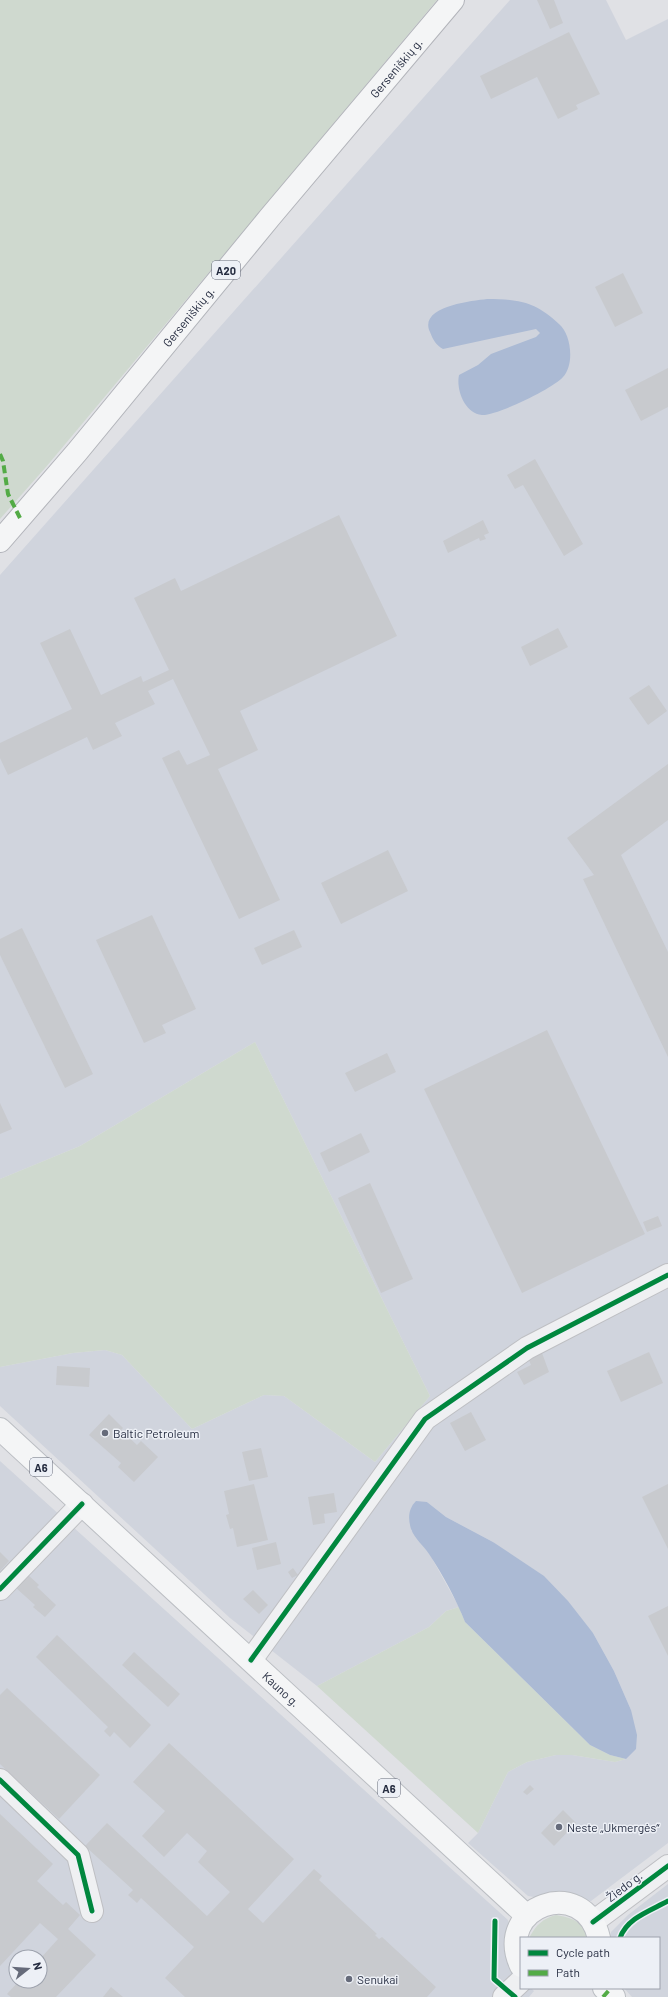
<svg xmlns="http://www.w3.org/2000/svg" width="668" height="1997" font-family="Barlow,sans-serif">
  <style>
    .built { fill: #d0d4dd; fill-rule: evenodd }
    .green { fill: #cfd9cf }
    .water { fill: #abbad4 }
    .building { fill: #c8cace }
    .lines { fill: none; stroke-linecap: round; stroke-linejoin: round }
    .minor-casing { stroke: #bebfc3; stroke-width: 24 }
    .major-casing { stroke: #bbbec3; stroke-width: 24 }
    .highway-casing { stroke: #b2b4ba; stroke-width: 24 }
    .minor { stroke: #eff0f2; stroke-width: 22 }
    .major { stroke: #f4f5f6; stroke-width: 22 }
    .highway { stroke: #f4f5f6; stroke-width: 22 }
    .quiet { stroke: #53ab46; stroke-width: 4; stroke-dasharray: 8 4; stroke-linecap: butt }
    .cycleway-casing { stroke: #edf0f6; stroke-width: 8 }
    .cycleway { stroke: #00873e; stroke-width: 5 }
    .poi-dot { fill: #666b7a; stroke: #edf0f6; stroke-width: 1.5 }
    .labels { text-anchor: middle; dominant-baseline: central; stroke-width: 3; stroke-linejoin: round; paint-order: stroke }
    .shield { fill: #edf0f6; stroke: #616777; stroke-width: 1 }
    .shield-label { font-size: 11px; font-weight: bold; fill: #252c40 }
    .street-label { font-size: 12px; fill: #252c40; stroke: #edf0f6 }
    .poi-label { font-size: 12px; fill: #252c40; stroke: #edf0f6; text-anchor: start }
  </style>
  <rect width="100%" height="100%" fill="#e0e1e5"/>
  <g class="built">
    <path d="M510 0H606L626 40 668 19V1843L591 1901 560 1897 540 1898 528 1896 468 1843 478 1833 508 1772 527 1762 556 1755H572L615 1762 626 1759 631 1710 614 1671 593 1633 493 1542 446 1517 427 1502 411 1530 429 1553 459 1607 446 1611 429 1627 317 1686 230 1618 0 1406V1367L73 1353 105 1350 122 1355 192 1429 264 1395 284 1396 375 1462 430 1396 255 1042 80 1146 0 1179V575Z"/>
    <path d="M0 1461 508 1920 509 1957 521 1988H531L534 1991 529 1997H0ZM16 1957H40V1981H16Z"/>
    <path d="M668 1884V1997H632L624 1988H659V1938H610L611 1932 628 1915Z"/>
  </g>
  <g class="green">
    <path d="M0 0H437L46 467 0 519Z"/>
    <path d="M255 1042 430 1396 375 1462 284 1396 264 1395 192 1429 122 1355 105 1350 73 1353 0 1367V1179L80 1146Z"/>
    <path d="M459 1607 465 1622 590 1745 610 1755 626 1759 615 1762 572 1755H556L527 1762 508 1772 478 1833 317 1686 429 1627 446 1611Z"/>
    <path d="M556 1915C570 1917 585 1922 588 1938H529C536 1925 542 1919 556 1915Z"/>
  </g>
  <g class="water">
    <path d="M487 299C518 299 536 302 559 324 571 334 575 364 563 377 554 388 496 416 482 415 464 413 456 389 459 375L478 365 491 354 536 337 540 333 536 329 443 349C436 345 433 340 430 332 418 307 470 301 487 299Z"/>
    <path d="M416 1501 427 1502 446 1517 493 1542 544 1576 568 1601 593 1633 614 1671 631 1710 637 1735 636 1749 626 1759 610 1755 590 1745 465 1622C456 1599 443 1575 429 1554 424 1546 414 1538 411 1529 408 1519 408 1509 416 1501Z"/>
  </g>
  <g class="building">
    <path d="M537 0H554L563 23 550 29Z"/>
    <path d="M569 32 600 94 576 105 578 109 558 119 537 77 491 99 480 76Z"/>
    <path d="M623 273 643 313 615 327 595 287Z"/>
    <path d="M668 368V407L641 421 625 390Z"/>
    <path d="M535 459 583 544 564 556 523 485 515 489 507 475Z"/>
    <path d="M339 515 397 636 240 711 258 750 218 769 280 900 239 919 162 758 179 750 187 765 210 755 173 679 148 691 155 704 115 723 122 736 93 750 87 737 8 775 0 758V743L72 709 40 643 70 629 101 695 141 676 143 682 169 670 134 598 175 578 181 591Z"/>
    <path d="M483 520 489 533 484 535 486 539 480 541 479 538 448 553 443 541Z"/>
    <path d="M558 628 568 647 530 666 521 647Z"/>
    <path d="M649 685 667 711 648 725 629 698Z"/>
    <path d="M668 764V820L621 855 668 952V1057L583 879 594 875 567 838Z"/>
    <path d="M388 850 408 891 341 924 321 883Z"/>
    <path d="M152 915 196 1009 162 1025 166 1033 144 1043 96 940Z"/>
    <path d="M22 928 93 1074 65 1088 0 955V939Z"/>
    <path d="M294 930 302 947 262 965 254 948Z"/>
    <path d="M547 1030 645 1234 522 1293 424 1089Z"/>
    <path d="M387 1053 396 1072 355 1092 345 1073Z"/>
    <path d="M0 1103 12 1129 0 1134Z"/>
    <path d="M361 1133 370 1152 329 1172 320 1153Z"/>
    <path d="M370 1183 413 1279 381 1293 338 1198Z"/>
    <path d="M658 1216 662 1226 647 1232 643 1222Z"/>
    <path d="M649 1352 663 1383 621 1402 607 1371Z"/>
    <path d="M542 1353 549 1372 524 1385 517 1372 531 1365 529 1360Z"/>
    <path d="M57 1366 90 1368 89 1387 56 1385Z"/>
    <path d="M471 1412 486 1440 465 1451 450 1423Z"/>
    <path d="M109 1414 123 1428 121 1430 137 1445 141 1441 158 1457 134 1482 118 1467 121 1463 89 1435Z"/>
    <path d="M261 1448 268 1477 249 1481 242 1452Z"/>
    <path d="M254 1484 268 1540 237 1547 233 1528 230 1529 226 1515 229 1514 224 1491Z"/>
    <path d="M668 1484V1549L642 1497Z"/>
    <path d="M334 1493 337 1512 324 1514 325 1523 313 1525 308 1497Z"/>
    <path d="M276 1542 281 1564 257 1570 252 1548Z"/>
    <path d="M0 1552 9 1561 0 1571Z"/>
    <path d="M293 1568 298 1575 292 1578 288 1572Z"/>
    <path d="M27 1574 39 1585 37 1587 56 1605 45 1617 33 1607 35 1605 15 1587Z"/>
    <path d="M253 1590 268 1605 259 1614 243 1599Z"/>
    <path d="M668 1606V1656L648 1616Z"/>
    <path d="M57 1635 151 1725 130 1748 114 1732 110 1737 104 1731 108 1727 36 1657Z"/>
    <path d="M134 1652 180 1694 168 1707 122 1665Z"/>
    <path d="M7 1688 100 1775 59 1819 0 1764V1695Z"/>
    <path d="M169 1743 294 1859 248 1909 263 1923 314 1869 322 1876 319 1880 377 1934 375 1935 379 1939 382 1937 436 1987 427 1997H185L165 1978 194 1947 141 1898 137 1903 128 1895 133 1890 85 1846 107 1823 207 1916 230 1892 198 1862 207 1851 187 1833 164 1857 142 1836 165 1811 133 1782Z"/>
    <path d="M530 1785 534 1789 527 1795 523 1792Z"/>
    <path d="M563 1810 576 1823 554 1846 541 1833Z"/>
    <path d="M0 1814 53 1864 37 1881 63 1905 66 1902 80 1915 68 1929 96 1955 56 1997H11L7 1994 19 1981H40V1959L58 1939 40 1923 0 1966Z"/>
    <path d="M111 1987 123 1997H103Z"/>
  </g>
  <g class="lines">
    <defs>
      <g id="minor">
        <path d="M0 1589 82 1504"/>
        <path d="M251 1660 425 1419 527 1348 668 1275"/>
        <path d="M0 1780 78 1855 92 1911"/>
        <path d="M593 1922 668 1866"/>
        <path d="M504 1997 521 1981"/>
      </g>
      <g id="major">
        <path id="s1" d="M0 1429 527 1916"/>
        <path d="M521 1966C493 1906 584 1874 599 1938"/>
        <path d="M604 1988 614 1997"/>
      </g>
      <g id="highway">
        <path id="s2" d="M0 541 77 452 270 217 453 0"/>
      </g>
    </defs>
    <use href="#minor" class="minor-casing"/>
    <use href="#major" class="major-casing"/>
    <use href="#highway" class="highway-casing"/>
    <use href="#minor" class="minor"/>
    <use href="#major" class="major"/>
    <use href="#highway" class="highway"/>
    <g class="quiet">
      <path d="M0 454 3 461 8 494 20 518"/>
      <path d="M603 1997 611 1988"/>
    </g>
    <defs>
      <g id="cycleway">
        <path d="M0 1589 82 1504"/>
        <path d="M251 1660 425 1419 527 1348 668 1275"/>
        <path d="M0 1780 78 1855 92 1911"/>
        <path d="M495 1921 494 1979 515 1997"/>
        <path d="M593 1922 668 1866"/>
        <path d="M620 1938C627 1918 650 1911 668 1901"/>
      </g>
    </defs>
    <use href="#cycleway" class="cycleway-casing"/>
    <use href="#cycleway" class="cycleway"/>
  </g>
  <g class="poi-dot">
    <circle cx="105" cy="1433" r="4"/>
    <circle cx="559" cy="1827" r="4"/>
    <circle cx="349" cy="1979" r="4"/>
  </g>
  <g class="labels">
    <g class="shield">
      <rect x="212" y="261" width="28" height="18" rx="3"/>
      <rect x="30" y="1458" width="22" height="18" rx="3"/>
      <rect x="378" y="1779" width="22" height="18" rx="3"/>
    </g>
    <g class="shield-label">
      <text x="226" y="270">A20</text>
      <text x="41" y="1467">A6</text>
      <text x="389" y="1788">A6</text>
    </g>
    <g class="street-label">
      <text stroke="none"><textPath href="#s2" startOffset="617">Gerseniškių g.</textPath></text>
      <text stroke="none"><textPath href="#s2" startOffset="293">Gerseniškių g.</textPath></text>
      <text stroke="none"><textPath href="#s1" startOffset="383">Kauno g.</textPath></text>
      <text transform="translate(624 1886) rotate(-37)">Žiedo g.</text>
    </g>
    <g class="poi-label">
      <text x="113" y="1433">Baltic Petroleum</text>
      <text x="567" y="1827">Neste „Ukmergės“</text>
      <text x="357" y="1979">Senukai</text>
    </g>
  </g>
  <rect x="520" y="1937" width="140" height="52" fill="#edf0f6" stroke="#9da2ad"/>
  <rect x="528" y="1950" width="20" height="6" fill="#00873e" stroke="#9da2ad"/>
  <text x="556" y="1957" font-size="12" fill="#252c40">Cycle path</text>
  <rect x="528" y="1970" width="20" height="6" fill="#53ab46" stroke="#9da2ad"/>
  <text x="556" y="1977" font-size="12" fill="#252c40">Path</text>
  <g transform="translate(28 1969) rotate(73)"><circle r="19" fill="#edf0f6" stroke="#9da2ad"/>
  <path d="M0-3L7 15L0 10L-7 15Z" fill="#666b7a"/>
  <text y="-6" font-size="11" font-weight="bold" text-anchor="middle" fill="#252c40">N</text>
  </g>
</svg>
